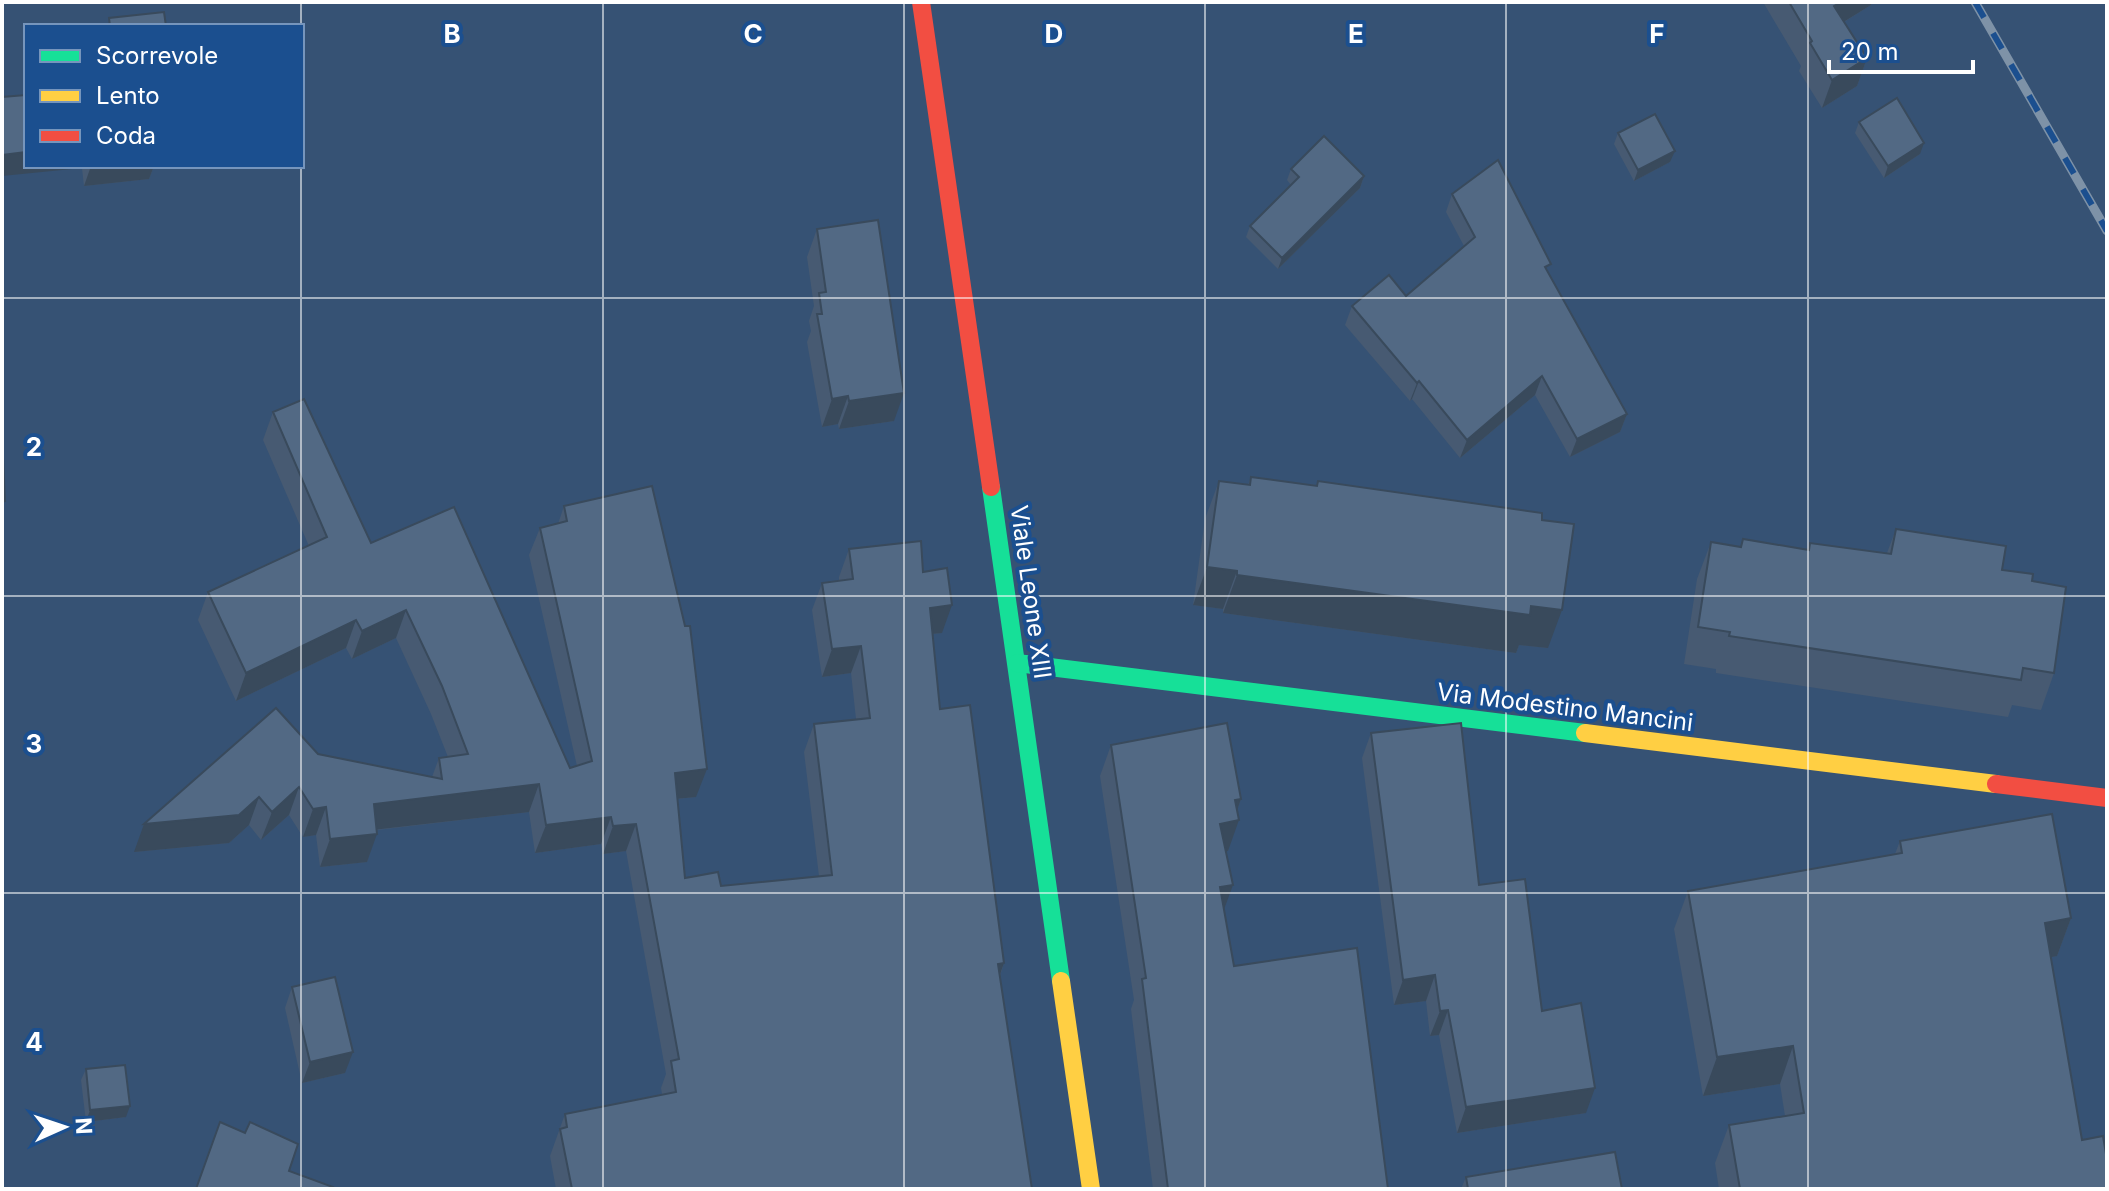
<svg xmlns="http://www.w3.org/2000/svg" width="2109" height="1191" font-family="Inter,sans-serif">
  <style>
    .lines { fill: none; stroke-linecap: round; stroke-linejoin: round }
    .fast { stroke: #16e098; stroke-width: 18 }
    .slow { stroke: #ffcf43; stroke-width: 18 }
    .jam { stroke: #f24e42; stroke-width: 18 }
    .rail-casing { stroke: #7e92a7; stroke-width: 9 }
    .rail { stroke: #1b4f8f; stroke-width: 6; stroke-dasharray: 18; stroke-linecap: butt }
    .wall { fill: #475a72 }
    .shaded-wall { fill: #394a5c }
    .building { fill: #526984; stroke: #394a5c; stroke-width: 2 }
    .grid { fill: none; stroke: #fff; stroke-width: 2; stroke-opacity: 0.55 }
    .labels { text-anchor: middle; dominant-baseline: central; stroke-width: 8; stroke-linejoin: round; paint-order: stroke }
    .street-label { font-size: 24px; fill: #fff; stroke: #1b4f8f }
    .grid-label { font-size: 26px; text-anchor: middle; font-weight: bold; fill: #fff; stroke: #1b4f8f; stroke-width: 8; stroke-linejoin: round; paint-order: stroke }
  </style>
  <rect width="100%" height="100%" fill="#365274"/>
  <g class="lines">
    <g class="fast">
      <path d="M991 487 1061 981"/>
      <path d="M1017 663 1585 733"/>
    </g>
    <g class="slow">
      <path d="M1585 733 1996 784"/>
      <path d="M1061 981 1091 1189"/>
    </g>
    <g class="jam">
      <path d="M921 2 991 487"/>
      <path d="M1996 784 2107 798"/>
    </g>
    <defs>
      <path id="rail" d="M1975 2 2107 231"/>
    </defs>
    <use href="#rail" class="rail-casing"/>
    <use href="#rail" class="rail"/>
  </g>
  <g class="wall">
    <path d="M1763 2H1872L1871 5 1844 22 1867 58 1857 86 1822 108 1799 71 1801 66Z"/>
    <path d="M1859 122 1920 154 1884 178 1855 133Z"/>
    <path d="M1618 133 1670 162 1634 181 1614 144Z"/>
    <path d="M26 166H154L149 179 84 186 82 168Z"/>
    <path d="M1291 169 1364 176 1360 188 1278 269 1246 237 1250 226 1291 185 1287 180Z"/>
    <path d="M1452 194 1548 272 1627 414 1620 432 1570 457 1535 395 1460 458 1412 399 1410 401 1345 325 1352 306 1406 296 1464 246 1446 212Z"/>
    <path d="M817 229 894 421 839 429 838 424 822 427 807 342 811 331 809 321 814 306 807 257Z"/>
    <path d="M273 412 371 543 570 768 577 766 529 555 540 528 558 524 564 506 696 797 677 799 685 878 721 886 819 876 804 752 814 724 856 719 851 673 822 677 812 610 822 583 839 581V577L849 549 923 572 942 633 932 634 940 709 1004 963 1000 976 1032 1189H556L550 1156 565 1114 662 1094 661 1088 666 1074 626 851 603 854 601 844 535 853 529 812 377 830 367 862 320 867 316 835 303 837 289 815 261 840 249 825 229 843 134 852 318 754 432 777 439 758 448 757 431 714 396 638 352 659 346 648 236 701 198 620 208 592 309 546 263 440Z"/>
    <path d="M1251 477 1316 485 1318 481 1542 520 1548 648 1519 645 1516 653 1223 613V609L1193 605 1205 519 1219 481 1248 485Z"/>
    <path d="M1896 529 2032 581 2054 673 2041 710 2012 705 2008 717 1716 673V669L1684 664 1697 579 1711 542 1740 547 1743 539 1807 550 1810 543 1887 553Z"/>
    <path d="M1371 733 1479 885 1542 1011 1586 1113 1457 1133 1439 1035 1430 1036 1426 1001 1394 1005 1362 758Z"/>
    <path d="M1111 745 1241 799 1237 810 1228 851H1226L1224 909 1234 966 1388 1189H1153L1131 1009 1134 1000 1100 776Z"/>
    <path d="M1900 841 2071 918 2057 956 2051 957 2082 1140 2107 1189H1719L1715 1163 1729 1125 1785 1116 1780 1084 1703 1096 1674 929 1688 891 1895 854Z"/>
    <path d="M292 987 345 1073 302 1083 285 1008Z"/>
    <path d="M86 1069 126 1117 86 1122 81 1080Z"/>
    <path d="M1466 1177 1622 1189H1461Z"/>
  </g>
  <g class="shaded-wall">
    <path d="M1841 2H1872L1871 5 1824 34 1834 6Z"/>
    <path d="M1867 58 1857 86 1822 108 1832 80Z"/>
    <path d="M1924 143 1920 154 1884 178 1888 166Z"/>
    <path d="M1675 151 1670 162 1634 181 1638 170Z"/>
    <path d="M26 152V166H83L82 168 2 176V155Z"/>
    <path d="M91 166H154L149 179 84 186Z"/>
    <path d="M1364 176 1360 188 1278 269 1282 258Z"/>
    <path d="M1542 376 1535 395 1460 458 1467 440Z"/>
    <path d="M1419 381 1412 399 1410 401 1417 383Z"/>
    <path d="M904 393 894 421 839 429 849 401Z"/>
    <path d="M848 396 838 424 822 427 832 399Z"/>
    <path d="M1627 414 1620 432 1570 457 1577 439Z"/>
    <path d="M1207 567 1237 571 1223 609 1193 605Z"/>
    <path d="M1237 575 1531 606 1562 610 1548 648 1519 645 1516 653 1223 613Z"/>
    <path d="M952 605 942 633 920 635 930 608Z"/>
    <path d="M406 610 396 638 352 659 362 631Z"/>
    <path d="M356 620 346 648 236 701 246 673Z"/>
    <path d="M861 646 851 673 822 677 832 649Z"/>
    <path d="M707 769 696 797 664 800 675 773Z"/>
    <path d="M539 784 529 812 364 831 374 804Z"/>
    <path d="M299 787 289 815 261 840 272 812Z"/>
    <path d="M259 797 249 825 229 843 134 852 144 824Z"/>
    <path d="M1241 799 1233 822 1239 820 1228 851 1209 854 1220 824 1235 800Z"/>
    <path d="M326 807 316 835 303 837 313 809Z"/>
    <path d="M611 817 601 844 535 853 546 825Z"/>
    <path d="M636 824 626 851 603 854 613 826Z"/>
    <path d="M377 834 367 862 320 867 330 839Z"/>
    <path d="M1233 885 1222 915 1220 887Z"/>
    <path d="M2071 918 2057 956 2031 961 2045 923Z"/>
    <path d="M1004 963 994 991 998 964Z"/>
    <path d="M1435 975 1426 1001 1394 1005 1403 980Z"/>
    <path d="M1448 1010 1439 1035 1430 1036 1440 1011Z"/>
    <path d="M1793 1046 1780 1084 1703 1096 1717 1057Z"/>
    <path d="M353 1052 345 1073 302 1083 310 1062Z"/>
    <path d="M1595 1088 1586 1113 1457 1133 1466 1107Z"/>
    <path d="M130 1106 126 1117 86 1122 90 1110Z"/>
  </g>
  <g class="building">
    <path d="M1789 2H1841L1834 6 1867 58 1832 80 1810 43 1812 41Z"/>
    <path d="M164 12 166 26H110L109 18Z"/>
    <path d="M26 95V152L2 155V97Z"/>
    <path d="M1897 98 1924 143 1888 166 1859 122Z"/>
    <path d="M1655 114 1675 151 1638 170 1618 133Z"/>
    <path d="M1324 136 1364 176 1282 258 1250 226 1299 177 1291 169Z"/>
    <path d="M1498 160 1551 264 1545 267 1627 414 1577 439 1542 376 1467 440 1419 381 1417 383 1352 306 1389 275 1406 296 1475 237 1452 194Z"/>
    <path d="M878 220 904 393 849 401 848 396 832 399 817 314H822L819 293 826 292 817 229Z"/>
    <path d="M304 399 371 543 454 507 570 768 592 761 540 528 567 521 564 506 652 486 685 626H690L707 769 675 773 685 878 718 872 721 886 832 875 814 724 870 718 861 646 832 649 822 583 853 579 849 549 921 541 923 572 947 568 952 605 930 608 940 709 970 705 1004 963 998 964 1032 1189H572L560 1129 567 1127 565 1114 676 1092 671 1061 679 1059 636 824 613 826 611 817 546 825 539 784 374 804 377 834 330 839 326 807 313 809 299 787 272 812 259 797 239 815 144 824 276 708 318 754 442 779 439 758 468 754 442 686 406 610 362 631 356 620 246 673 221 620 208 592 327 537 273 412Z"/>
    <path d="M2 436 5 501 2 502Z"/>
    <path d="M1251 477 1317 486 1318 481 1542 513V520L1574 524 1562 610 1531 606 1530 615 1237 575V571L1207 567 1219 481 1250 485Z"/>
    <path d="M1896 529 2006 546 2002 570 2033 574 2032 581 2066 587 2054 673 2023 668 2021 680 1729 636 1730 632 1698 627 1711 542 1741 547 1743 539 1809 550 1810 543 1891 554Z"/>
    <path d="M1227 723 1241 799 1235 800 1239 820 1220 824 1233 885 1220 887 1234 966 1357 948 1388 1189H1168L1142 979 1146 978 1111 745Z"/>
    <path d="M1461 723 1479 885 1525 879 1542 1011 1581 1003 1595 1088 1466 1107 1448 1010 1440 1011 1435 975 1403 980 1371 733Z"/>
    <path d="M2052 814 2071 918 2045 923 2082 1140 2103 1136 2107 1160V1189H1740L1729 1125 1804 1113 1793 1046 1717 1057 1688 891 1902 853 1900 841Z"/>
    <path d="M335 977 353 1052 310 1062 292 987Z"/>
    <path d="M125 1065 130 1106 90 1110 86 1069Z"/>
    <path d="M220 1122 245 1133 250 1122 298 1144 289 1171 333 1187 332 1189H196Z"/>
    <path d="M1615 1152 1622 1189H1468L1466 1177Z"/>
  </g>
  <path class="grid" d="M301 2V26M603 2V1189M904 2V1189M1205 2V1189M1506 2V1189M1808 2V1189M301 166V1189M2 298H2107M2 596H2107M2 893H2107"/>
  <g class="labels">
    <g class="street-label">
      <text transform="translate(1031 592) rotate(82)">Viale Leone XIII</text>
      <text transform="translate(1565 707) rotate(7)">Via Modestino Mancini</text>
    </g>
  </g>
  <g class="grid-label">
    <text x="452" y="43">B</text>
    <text x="753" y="43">C</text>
    <text x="1054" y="43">D</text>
    <text x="1356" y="43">E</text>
    <text x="1657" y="43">F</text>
    <text x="34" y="456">2</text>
    <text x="34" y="753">3</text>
    <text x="34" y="1051">4</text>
  </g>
  <rect width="2109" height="1191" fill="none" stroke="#ffffff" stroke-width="8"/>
  <rect x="24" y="24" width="280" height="144" fill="#1b4f8f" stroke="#7695bc" stroke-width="2"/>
  <rect x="40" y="50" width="40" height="12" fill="#16e098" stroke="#7695bc" stroke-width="2"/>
  <text x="96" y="64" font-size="24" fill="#ffffff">Scorrevole</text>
  <rect x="40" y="90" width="40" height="12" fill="#ffcf43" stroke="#7695bc" stroke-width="2"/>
  <text x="96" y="104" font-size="24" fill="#ffffff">Lento</text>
  <rect x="40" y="130" width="40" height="12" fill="#f24e42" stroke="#7695bc" stroke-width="2"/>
  <text x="96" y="144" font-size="24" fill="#ffffff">Coda</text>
  <g transform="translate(64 1127) rotate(87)" stroke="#1b4f8f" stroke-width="6" paint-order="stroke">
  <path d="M0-6L14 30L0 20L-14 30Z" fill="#ffffff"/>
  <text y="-12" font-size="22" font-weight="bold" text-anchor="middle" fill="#ffffff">N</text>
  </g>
  <path d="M1829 60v12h144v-12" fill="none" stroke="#ffffff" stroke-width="4"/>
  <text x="1841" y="60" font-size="24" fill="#ffffff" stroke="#1b4f8f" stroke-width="6" paint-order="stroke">20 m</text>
</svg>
